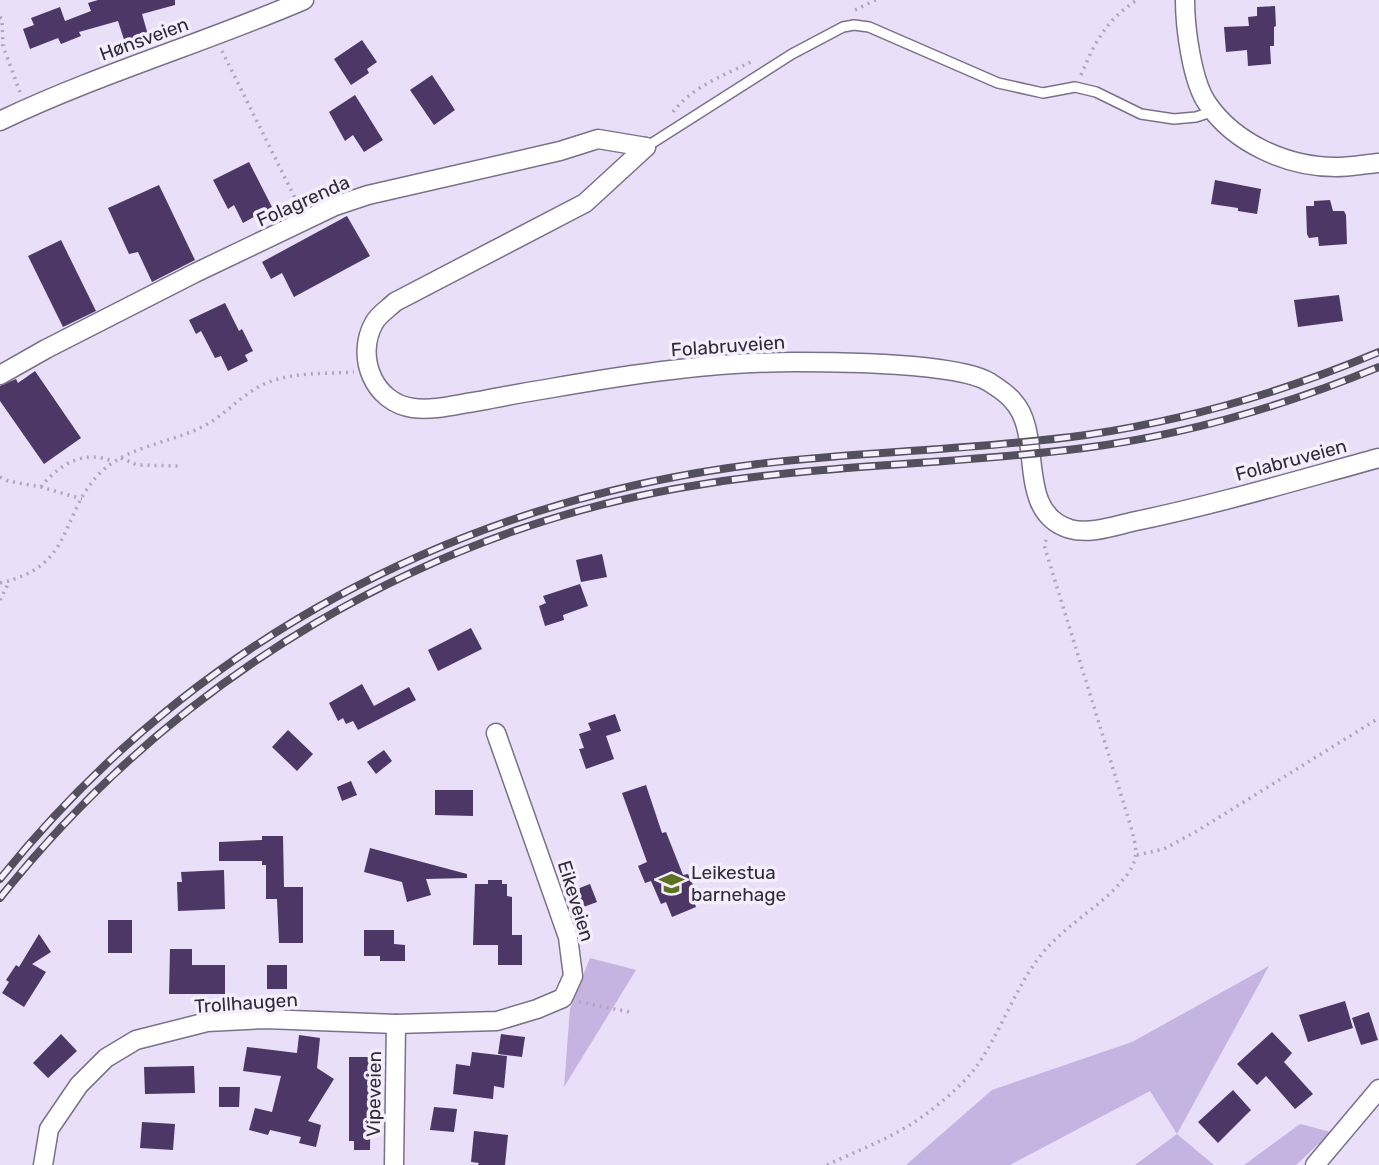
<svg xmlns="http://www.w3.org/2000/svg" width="1379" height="1165" font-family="Rubik,sans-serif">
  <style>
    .green { fill: #c5b3e2 }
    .building { fill: #4c3767 }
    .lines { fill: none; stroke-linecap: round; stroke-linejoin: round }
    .lane-casing { stroke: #7a7188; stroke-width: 12 }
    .street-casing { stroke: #7a7188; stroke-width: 21 }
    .path { stroke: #aea6bb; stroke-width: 3.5; stroke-dasharray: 2 5; stroke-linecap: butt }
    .lane { stroke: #fff; stroke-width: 9 }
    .street { stroke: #fff; stroke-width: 18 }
    .rail-casing { stroke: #544f5c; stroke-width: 8 }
    .rail { stroke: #f4eefe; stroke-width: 5; stroke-dasharray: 16; stroke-linecap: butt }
    .labels { text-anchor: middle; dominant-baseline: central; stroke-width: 7; stroke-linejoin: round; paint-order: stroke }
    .street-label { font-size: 19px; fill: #302c36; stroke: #f4eefe }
    .poi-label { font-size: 19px; fill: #302c36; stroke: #f4eefe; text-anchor: start }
  </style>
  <rect width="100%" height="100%" fill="#e9dff9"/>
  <g class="green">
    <path d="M590 958 636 970 564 1087 570 1009Z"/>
    <path d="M1269 966 1177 1134 1214 1165H1135L1177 1134 1150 1091 1010 1165H906L992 1090 1132 1042Z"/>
    <path d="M1300 1124 1331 1132 1296 1165H1244Z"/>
  </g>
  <g class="building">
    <path d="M98 0H175V5L142 14 150 42 127 49 118 21 79 32 81 36 61 44 58 38 30 49 23 29 34 25 31 18 60 7 65 21 91 11 88 3Z"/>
    <path d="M1275 6 1276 26 1274 27V46H1270L1271 64 1248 66 1247 50 1226 52 1224 27 1249 26 1248 17 1257 16V7Z"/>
    <path d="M362 40 377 62 367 69 369 73 351 85 334 59Z"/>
    <path d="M432 75 455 110 434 125 410 90Z"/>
    <path d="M355 95 383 140 364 152 353 135 345 141 329 112Z"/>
    <path d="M249 162 272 207 243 223 234 205 228 209 213 180Z"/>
    <path d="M1215 180 1261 189 1257 214 1238 211V208L1211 204Z"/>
    <path d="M159 185 195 260 152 282 138 252 129 254 108 208Z"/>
    <path d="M1330 200 1333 211H1344L1346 215 1347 244 1319 246 1318 237 1309 238 1307 234 1306 206H1314V201Z"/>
    <path d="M347 216 370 256 294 297 282 273 271 279 262 262Z"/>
    <path d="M61 240 96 311 63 327 28 256Z"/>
    <path d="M1339 295 1343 321 1298 327 1294 300Z"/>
    <path d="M225 303 239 331 242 329 253 351 245 355 248 361 228 371 221 356 215 358 201 331 196 334 189 320Z"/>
    <path d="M35 371 81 438 44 464 0 401V386L16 379 18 383Z"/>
    <path d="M602 554 607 577 581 582 576 560Z"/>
    <path d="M580 584 588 606 563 615 564 620 545 626 539 606 546 603 543 596Z"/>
    <path d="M471 628 482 649 438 671 428 650Z"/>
    <path d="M362 684 374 706 409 687 416 700 358 730 353 721 346 724 343 718 338 721 329 703Z"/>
    <path d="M615 714 621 731 606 736 614 759 586 769 579 749 584 748 579 734 591 730 588 723Z"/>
    <path d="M288 730 313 754 297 771 272 747Z"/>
    <path d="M384 750 392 761 376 774 367 762Z"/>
    <path d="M351 781 357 795 342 801 337 787Z"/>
    <path d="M646 785 662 833 666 832 683 875 688 874 695 889 690 891 696 907 672 917 666 902 661 904 651 881 645 883 638 866 647 862 622 793Z"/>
    <path d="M435 790H473V816L435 815Z"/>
    <path d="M262 836H283L284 887H303V943H279L277 899H266V865H262V861H219V842L262 840Z"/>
    <path d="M370 848 467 874V878L426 879 431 895 407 902 402 882 364 872Z"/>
    <path d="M224 870 225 909 178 911 177 882H182L181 872Z"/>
    <path d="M488 880H502V884H507V896L512 897V935H522V965H498V945H473L475 884H488Z"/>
    <path d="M590 884 597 902 578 909 572 891Z"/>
    <rect x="108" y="920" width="24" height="33"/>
    <path d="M364 930H394V944L405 945V961H380V956H364Z"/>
    <path d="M39 934 51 952 32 964 46 972 24 1007 2 993 9 982 6 980 16 965 19 967Z"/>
    <path d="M170 949H192V965H225V994H169Z"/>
    <rect x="267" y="965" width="20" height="24"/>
    <path d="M1345 1001 1353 1028 1308 1042 1299 1015Z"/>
    <path d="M1369 1012 1378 1040 1361 1045 1352 1018Z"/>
    <path d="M1272 1032 1292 1053 1284 1062 1313 1094 1295 1109 1266 1076 1257 1085 1237 1064Z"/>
    <path d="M61 1034 77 1051 48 1078 33 1063Z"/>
    <path d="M501 1034 525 1037 522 1057 498 1054Z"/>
    <path d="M299 1035 320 1038 317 1068 334 1079 308 1121 321 1125 316 1147 299 1143 301 1137 270 1130 268 1135 249 1130 255 1108 272 1112 281 1076 243 1071 247 1047 297 1053Z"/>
    <path d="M472 1052 507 1056 504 1088 494 1086 493 1099 453 1094 456 1064 470 1066Z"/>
    <path d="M349 1057H371L370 1150H354V1141H349Z"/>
    <path d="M194 1066 195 1093 145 1094 144 1067Z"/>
    <path d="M219 1087H240L239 1107H219Z"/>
    <path d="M1233 1090 1251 1110 1218 1143 1198 1122Z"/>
    <path d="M434 1107 457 1109 454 1132 430 1130Z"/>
    <path d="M142 1122 175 1124 173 1150 140 1148Z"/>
    <path d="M474 1131 508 1135 505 1165H478L479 1163 471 1162Z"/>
  </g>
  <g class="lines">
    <defs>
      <path id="lane" d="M646 147 792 54 843 27 854 25 869 27 998 83 1043 93 1075 87 1096 92 1141 114 1174 119 1196 117 1214 111"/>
      <g id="street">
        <path d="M1185 0C1185 28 1192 81 1207 103 1235 144 1288 167 1336 167 1350 167 1365 164 1379 163"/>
        <path d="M0 121C98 74 204 43 304 0"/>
        <path d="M646 147 585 203 395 302C389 308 378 315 374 323 355 357 374 403 413 408 434 411 458 404 480 401 504 396 528 392 552 388 632 374 714 362 795 362 837 362 957 363 989 382 997 387 1007 393 1013 401 1045 435 1014 512 1070 529 1090 535 1117 525 1136 521 1218 504 1298 480 1379 458"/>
        <path d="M0 375 46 349 195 273 335 206 368 195 560 151 598 139 646 147"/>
        <path d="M43 1165 49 1129 79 1085 106 1058 136 1040 207 1022 265 1019 396 1024 497 1021 537 1009 563 998 573 976 568 937 496 733"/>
        <path d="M394 1165 396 1024"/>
        <path d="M1315 1165 1379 1089"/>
      </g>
    </defs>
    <use href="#lane" class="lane-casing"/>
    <use href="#street" class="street-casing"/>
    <g class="path">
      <path d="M855 10 876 0"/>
      <path d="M0 17 2 19 3 46 21 95"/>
      <path d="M222 51 298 204"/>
      <path d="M1081 75C1095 42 1106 20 1137 0"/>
      <path d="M673 112C692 87 724 75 751 62"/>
      <path d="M121 458 137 465 180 466"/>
      <path d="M0 477 8 481 41 487 82 499"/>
      <path d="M41 487C60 463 85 449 114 462"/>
      <path d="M0 583C76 566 58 516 100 473 129 444 177 443 211 422 231 409 246 391 269 382 295 372 326 374 354 372"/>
      <path d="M0 600 9 582"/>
      <path d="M1137 855 1164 849 1197 831 1379 718"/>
      <path d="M579 1002 630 1012"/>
      <path d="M827 1165C859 1150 897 1136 926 1114 942 1102 960 1087 973 1071 1001 1035 1016 982 1047 948 1072 920 1107 903 1129 872 1140 856 1135 844 1131 827L1044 545 1048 535"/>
    </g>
    <use href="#lane" class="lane"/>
    <use href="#street" class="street"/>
    <defs>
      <g id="rail">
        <path d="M0 879C192 641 456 501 758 464 867 451 977 450 1086 435 1187 420 1284 392 1379 352"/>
        <path d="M0 898C177 676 428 525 710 483 834 464 960 464 1084 448 1186 435 1284 406 1379 367"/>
      </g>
    </defs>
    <use href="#rail" class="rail-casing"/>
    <use href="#rail" class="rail"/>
  </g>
  <defs>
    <symbol id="school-bare" viewBox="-9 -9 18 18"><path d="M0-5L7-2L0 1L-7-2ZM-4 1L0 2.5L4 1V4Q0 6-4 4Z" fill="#5b7120" stroke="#f4eefe" stroke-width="2.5" paint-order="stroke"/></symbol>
  </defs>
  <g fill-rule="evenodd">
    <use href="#school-bare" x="654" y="866" width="35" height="35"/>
  </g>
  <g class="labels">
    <g class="street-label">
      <text transform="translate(144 39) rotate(-20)">Hønsveien</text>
      <text transform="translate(303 201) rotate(-24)">Folagrenda</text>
      <text transform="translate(728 346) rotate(-4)">Folabruveien</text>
      <text transform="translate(1291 460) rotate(-15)">Folabruveien</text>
      <text transform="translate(576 901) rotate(73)">Eikeveien</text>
      <text transform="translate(246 1003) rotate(-4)">Trollhaugen</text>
      <text transform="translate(374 1094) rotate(-89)">Vipeveien</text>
    </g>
    <g class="poi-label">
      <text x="691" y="872">Leikestua<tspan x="691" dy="22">barnehage</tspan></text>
    </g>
  </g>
</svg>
